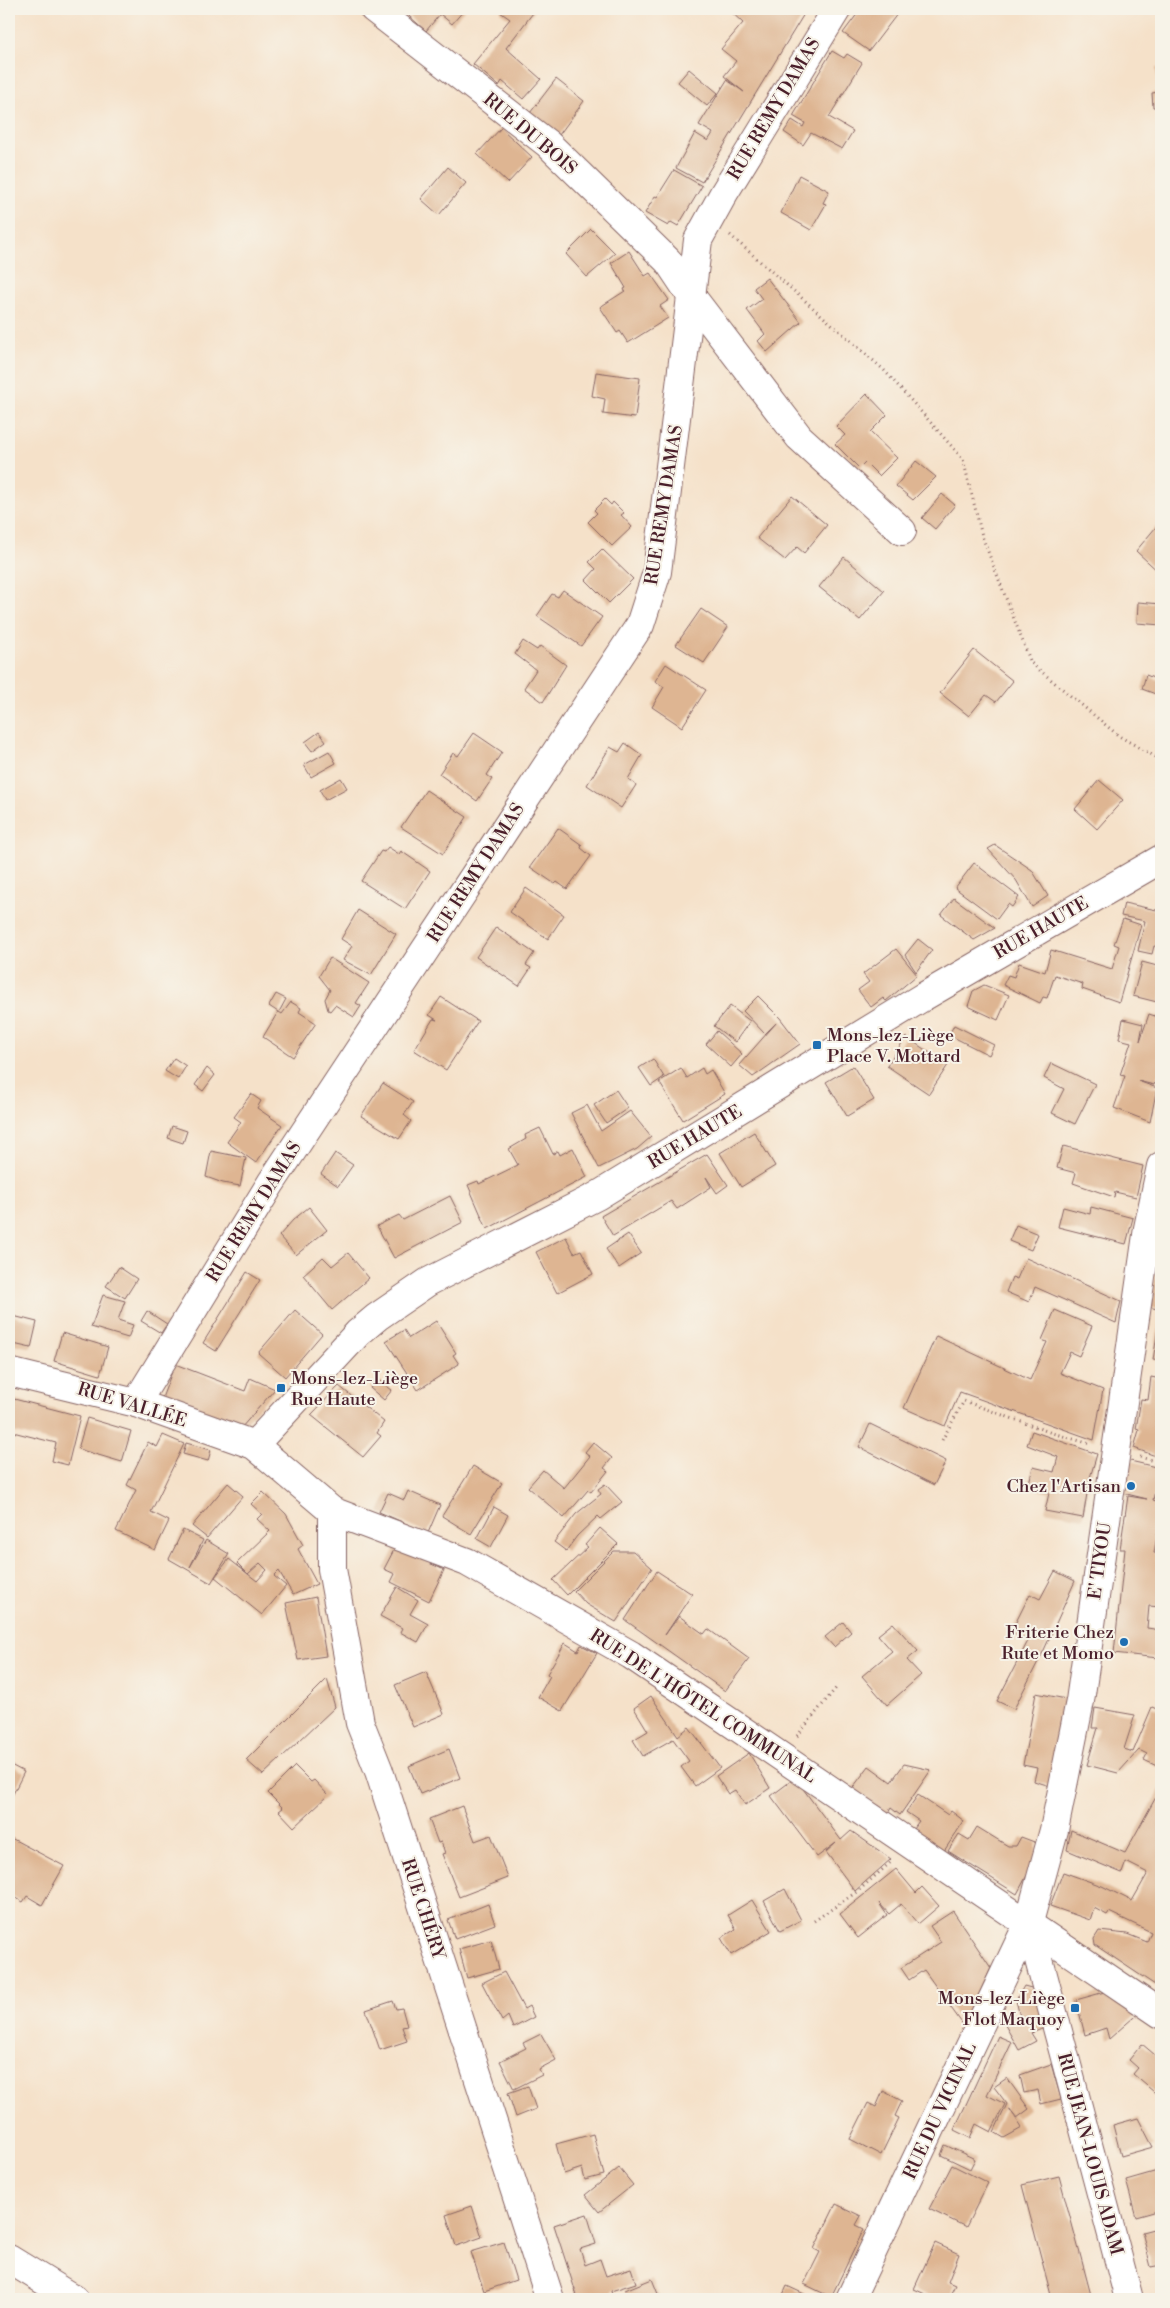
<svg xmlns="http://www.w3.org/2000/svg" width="1170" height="2308" font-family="'Libre Bodoni',serif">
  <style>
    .building { fill: #deb592 }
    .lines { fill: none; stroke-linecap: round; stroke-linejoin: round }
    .street-casing { stroke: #866362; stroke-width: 30 }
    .secondary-casing { stroke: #866362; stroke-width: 30 }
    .path { stroke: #866362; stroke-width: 3; stroke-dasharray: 1 4; stroke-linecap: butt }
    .street { stroke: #fff; stroke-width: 28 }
    .secondary { stroke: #fff; stroke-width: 28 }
    .poi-dot { fill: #1f6fb2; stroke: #f7f3e8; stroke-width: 2 }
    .labels { text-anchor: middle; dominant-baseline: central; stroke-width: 4; stroke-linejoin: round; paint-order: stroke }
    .street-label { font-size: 18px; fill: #4a1f2b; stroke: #f7f3e8 }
    .poi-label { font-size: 18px; fill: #4a1f2b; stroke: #f7f3e8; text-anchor: end }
  </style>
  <rect width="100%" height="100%" fill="#f7f3e8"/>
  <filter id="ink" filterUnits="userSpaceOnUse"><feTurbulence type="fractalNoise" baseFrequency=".02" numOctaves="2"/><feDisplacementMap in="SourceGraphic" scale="10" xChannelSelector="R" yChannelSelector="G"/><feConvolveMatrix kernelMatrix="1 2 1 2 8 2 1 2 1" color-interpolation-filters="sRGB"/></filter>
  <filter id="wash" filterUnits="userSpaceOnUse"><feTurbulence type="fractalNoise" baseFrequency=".0096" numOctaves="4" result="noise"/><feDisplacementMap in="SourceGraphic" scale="20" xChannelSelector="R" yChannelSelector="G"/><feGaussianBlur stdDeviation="1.12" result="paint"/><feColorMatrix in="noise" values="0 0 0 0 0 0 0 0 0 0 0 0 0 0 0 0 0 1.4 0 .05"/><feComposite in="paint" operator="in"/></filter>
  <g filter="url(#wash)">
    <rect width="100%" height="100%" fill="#f5e1c9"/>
    <g id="blocks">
      <g class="building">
        <path d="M401 9H465L452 24 440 14 426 31Z"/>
        <path d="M502 9H536L506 48 541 79 523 99 502 81 499 86 473 64 510 19 500 12Z"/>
        <path d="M728 9H759L762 12 764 9H807L702 182 676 168 695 133 708 141 713 133 699 125 727 80 744 92 724 76 736 61 721 49 743 23Z"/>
        <path d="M861 9H901L869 51 843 33Z"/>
        <path d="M832 51 844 58 847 54 862 63 829 117 853 131 842 149 811 133 803 145 784 132 792 120 803 127 805 123 793 116Z"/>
        <path d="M1156 68H1161V107H1153L1152 93 1159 92Z"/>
        <path d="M689 69 718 93 707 106 678 82Z"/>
        <path d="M556 79 584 101 559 135 530 113Z"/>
        <path d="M501 128 532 157 508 183 477 154Z"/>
        <path d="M448 167 466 183 439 215 421 199Z"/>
        <path d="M674 170 702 186 678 226 671 222 668 226 645 213 655 196 657 197Z"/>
        <path d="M799 175 829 191 823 203 826 204 811 230 781 213Z"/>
        <path d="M591 229 615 253 587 277 566 254Z"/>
        <path d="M629 251 645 276 650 273 669 300 660 306 668 318 628 343 620 331 617 333 600 307 625 291 624 289 626 288 611 263Z"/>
        <path d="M767 278 801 322 767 352 758 341 765 334 747 310 762 299 754 288Z"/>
        <path d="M596 372 640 378 635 418 603 414 605 399 592 396Z"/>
        <path d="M867 394 887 415 870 432 897 458 879 476 865 462 859 468 835 444 845 435 836 426Z"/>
        <path d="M916 461 936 477 913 500 896 486Z"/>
        <path d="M942 494 955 505 935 529 922 518Z"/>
        <path d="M792 496 827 525 804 553 797 547 785 560 757 538Z"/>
        <path d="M605 499 611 505 613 502 624 513 621 515 632 527 612 546 588 522 597 513 594 510Z"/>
        <path d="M1161 521V574L1136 551Z"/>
        <path d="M602 549 633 579 609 603 586 580 596 569 589 562Z"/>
        <path d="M844 557 884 591 860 620 819 587Z"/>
        <path d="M563 590 602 617 581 646 537 616 552 594 558 597Z"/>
        <path d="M1138 602 1161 604V625L1137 623Z"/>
        <path d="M701 609 728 627 704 663 676 645Z"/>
        <path d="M523 641 537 650 540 646 566 665 543 702 524 688 536 670 515 654Z"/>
        <path d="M974 650 1013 681 996 702 986 695 969 716 940 693Z"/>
        <path d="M666 664 706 690 682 727 652 707 664 687 655 681Z"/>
        <path d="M1146 675 1161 681V696L1142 689Z"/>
        <path d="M319 732 326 741 312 751 305 742Z"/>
        <path d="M474 733 502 752 487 775 492 779 477 801 439 774 453 753 458 756Z"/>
        <path d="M625 743 642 755 628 779 636 785 621 808 587 785 610 747 619 752Z"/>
        <path d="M329 751 336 763 311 777 304 765Z"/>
        <path d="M341 778 347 788 325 800 320 790Z"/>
        <path d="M1099 780 1123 800 1097 829 1075 809Z"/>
        <path d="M426 790 467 817 443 854 401 827Z"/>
        <path d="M558 828 582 845 581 848 591 856 567 889 557 882 555 884 530 867Z"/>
        <path d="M995 845 1032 870 1048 896 1032 907 1016 880 988 849Z"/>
        <path d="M388 847 399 854 401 851 430 871 405 909 361 881 381 851 384 852Z"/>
        <path d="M974 863 1019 897 1012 907 1008 904 997 919 955 888Z"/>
        <path d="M526 888 564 915 548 939 510 912Z"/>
        <path d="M954 898 995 928 974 940 941 915Z"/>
        <path d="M1124 903 1161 911V947L1154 946 1152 954 1138 951 1145 921 1121 916Z"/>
        <path d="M358 910 396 934 371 975 343 960 352 946 341 939Z"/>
        <path d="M1123 919 1141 925 1119 1002 1082 989 1083 984 1055 975 1047 998 1043 997 1040 1003 1003 985 1008 975 1014 977 1019 963 1045 972 1051 950 1112 969 1119 946 1114 944Z"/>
        <path d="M496 927 534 953 526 965 531 968 519 986 476 957Z"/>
        <path d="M918 939 932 950 916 972 905 955Z"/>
        <path d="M896 949 917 975 886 1001 883 998 871 1007 858 990 869 982 863 974Z"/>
        <path d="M330 958 369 983 356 1003 361 1006 354 1017 335 1005 330 1011 328 1010 325 999 330 990 319 976Z"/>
        <path d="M1142 962 1161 967V1003L1133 996Z"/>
        <path d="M984 985 1009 995 998 1020 968 1006 973 991Z"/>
        <path d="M276 994 286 999 279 1012 282 1014 291 1002 301 1008 299 1012 316 1023 293 1057 263 1037 278 1012 269 1006Z"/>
        <path d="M758 996 780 1018 800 1044 753 1077 739 1065 777 1022 765 1034 743 1011Z"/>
        <path d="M441 997 478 1021 446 1070 414 1050 433 1019 437 1020 429 1015Z"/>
        <path d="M730 1006 750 1021 735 1042 714 1026Z"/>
        <path d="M1149 1014 1161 1018V1064L1159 1073 1154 1085 1138 1081 1157 1088 1150 1122 1114 1108 1125 1076 1120 1075 1131 1042 1119 1039 1123 1019 1143 1024 1140 1041Z"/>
        <path d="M954 1025 994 1045 989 1055 949 1035Z"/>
        <path d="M717 1031 742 1054 731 1067 706 1044Z"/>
        <path d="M906 1037 948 1065 929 1094 887 1066Z"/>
        <path d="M174 1058 186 1066 178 1079 165 1071Z"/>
        <path d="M653 1059 664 1077 651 1086 639 1068Z"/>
        <path d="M1051 1063 1095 1084 1075 1124 1052 1113 1064 1089 1044 1078Z"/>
        <path d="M853 1066 874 1100 847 1116 826 1082Z"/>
        <path d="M207 1068 215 1075 203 1091 195 1085Z"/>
        <path d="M681 1068 687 1078 702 1068 705 1074 711 1070 725 1094 683 1120 659 1082Z"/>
        <path d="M383 1083 413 1102 404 1115 411 1121 399 1139 361 1116Z"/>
        <path d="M616 1090 628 1108 606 1123 594 1105Z"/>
        <path d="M251 1094 261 1101 257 1108 282 1125 256 1163 227 1142 241 1122 234 1117Z"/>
        <path d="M587 1105 601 1131 630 1111 651 1137 637 1149 599 1168 571 1113Z"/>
        <path d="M172 1126 187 1131 183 1143 168 1138Z"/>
        <path d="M540 1128 553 1154 558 1151 560 1155 573 1148 587 1177 487 1229 468 1185 478 1181 479 1184 518 1165 509 1149 526 1139 525 1135Z"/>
        <path d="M754 1132 775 1166 741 1187 720 1153Z"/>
        <path d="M1063 1146 1143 1166 1136 1197 1115 1192 1114 1197 1073 1183 1076 1173 1057 1168Z"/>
        <path d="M211 1151 246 1158 240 1186 223 1183 206 1177Z"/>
        <path d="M335 1153 353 1165 338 1186 321 1174Z"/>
        <path d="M707 1154 728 1185 717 1193 706 1177 711 1187 677 1209 671 1201 613 1236 601 1216Z"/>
        <path d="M450 1196 463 1222 394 1258 377 1226 399 1215 403 1220Z"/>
        <path d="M309 1207 327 1230 296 1255 279 1236 293 1220Z"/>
        <path d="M1063 1207 1090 1214 1091 1207 1133 1218 1126 1244 1058 1227Z"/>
        <path d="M1016 1225 1038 1234 1031 1250 1009 1241Z"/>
        <path d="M628 1234 641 1253 619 1268 606 1249Z"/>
        <path d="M566 1237 574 1253 581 1250 593 1274 557 1293 536 1252Z"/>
        <path d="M1161 1244V1310L1149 1307Z"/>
        <path d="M348 1253 369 1278 332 1310 303 1275 323 1257 332 1266Z"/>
        <path d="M1026 1258 1121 1301 1116 1323 1035 1287 1029 1302 1006 1292 1012 1277 1017 1279Z"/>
        <path d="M119 1267 137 1279 125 1298 106 1286Z"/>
        <path d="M247 1272 260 1280 216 1351 203 1343Z"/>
        <path d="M103 1295 125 1301 118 1320 133 1325 128 1338 91 1327Z"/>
        <path d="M295 1310 322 1334 285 1377 258 1353Z"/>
        <path d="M1055 1310 1092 1326 1079 1356 1070 1352 1060 1373 1103 1390 1094 1440 960 1392 945 1426 904 1408 936 1336 1030 1380 1047 1342 1042 1340Z"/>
        <path d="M147 1311 167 1324 161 1333 141 1321Z"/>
        <path d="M13 1316 37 1322 31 1348 9 1343Z"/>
        <path d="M1160 1316H1161V1361L1153 1360Z"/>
        <path d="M436 1321 456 1353 453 1355 459 1364 418 1390 386 1341 404 1330 409 1338Z"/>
        <path d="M62 1333 108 1347 100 1375 54 1361Z"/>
        <path d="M175 1364 245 1391 250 1378 275 1389 241 1428 162 1398Z"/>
        <path d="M1151 1377 1161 1379V1458L1134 1448 1139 1430 1136 1429 1141 1399 1148 1400Z"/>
        <path d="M377 1379 392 1390 384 1400 370 1388Z"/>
        <path d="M339 1386 384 1422 377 1433 381 1436 363 1457 311 1415Z"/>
        <path d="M14 1399 80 1416 68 1465 52 1461 56 1443 9 1431Z"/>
        <path d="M87 1418 131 1431 122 1462 78 1449Z"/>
        <path d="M870 1424 946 1461 934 1485 859 1447Z"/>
        <path d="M1032 1431 1097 1454 1089 1481 1083 1518 1045 1511 1049 1493 1028 1487 1033 1467 1054 1472 1058 1457 1027 1445Z"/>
        <path d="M163 1435 184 1444 151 1512 169 1521 155 1550 116 1531 136 1490 127 1485 148 1442 157 1447Z"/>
        <path d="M593 1442 612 1458 604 1468 608 1471 591 1492 588 1490 564 1518 528 1487 543 1470 564 1488 590 1456 585 1452Z"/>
        <path d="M186 1443 211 1450 208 1461 183 1454Z"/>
        <path d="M1126 1460 1160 1468 1153 1500 1156 1501 1161 1475V1514L1154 1553 1161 1554V1607L1149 1606 1147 1628 1161 1630V1653L1158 1658 1114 1653 1125 1549H1120L1128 1496 1147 1499 1119 1492Z"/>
        <path d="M473 1466 502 1483 471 1534 442 1516Z"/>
        <path d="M228 1483 243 1496 207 1538 192 1526Z"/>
        <path d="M605 1484 622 1502 601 1519 598 1516 577 1536 566 1551 554 1542 576 1514 601 1494 598 1489Z"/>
        <path d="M408 1491 440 1505 428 1533 379 1512 388 1493 404 1500Z"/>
        <path d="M263 1492 286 1514 303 1545 298 1549 317 1584 293 1595 279 1571 274 1576 286 1586 262 1615 215 1577 229 1559 248 1574 257 1581 267 1570 260 1563 248 1574 237 1563 270 1531 257 1519 262 1514 251 1504Z"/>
        <path d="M494 1507 508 1515 491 1547 477 1539Z"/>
        <path d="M600 1528 618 1544 567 1595 553 1580 588 1547 585 1545Z"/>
        <path d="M183 1530 203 1540 190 1567 206 1540 229 1554 211 1583 169 1559Z"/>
        <path d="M396 1546 444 1570 429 1601 391 1582 395 1574 384 1569Z"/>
        <path d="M614 1551H633L652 1568 616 1622 586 1604 574 1591Z"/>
        <path d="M657 1571 692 1594 665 1635 679 1616 704 1634 708 1629 749 1659 725 1691 625 1620Z"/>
        <path d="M1055 1571 1075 1581 1044 1650 1014 1709 997 1701 1028 1641 1011 1632 1030 1594 1040 1599Z"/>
        <path d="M397 1587 418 1600 410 1614 428 1624 418 1642 400 1632 402 1628 380 1616Z"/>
        <path d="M316 1597 326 1656 298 1660 286 1603Z"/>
        <path d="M843 1622 851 1632 834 1647 825 1637Z"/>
        <path d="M893 1623 918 1651 907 1660 921 1675 887 1705 862 1676 892 1651 878 1635Z"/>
        <path d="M565 1643 578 1651 581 1645 597 1653 562 1711 538 1697 550 1676 547 1674Z"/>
        <path d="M426 1672 444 1714 413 1727 395 1685Z"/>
        <path d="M327 1679 335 1707 263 1775 246 1760Z"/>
        <path d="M1036 1693 1066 1699 1050 1786 1034 1781 1037 1768 1023 1765Z"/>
        <path d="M651 1696 678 1736 689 1727 720 1768 695 1786 681 1767 689 1761 673 1739 643 1756 633 1740 648 1731 634 1708Z"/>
        <path d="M1152 1707 1161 1711V1768L1144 1760 1147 1754 1139 1750 1118 1773 1087 1765 1098 1728H1092L1095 1708 1135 1715 1124 1749 1133 1752Z"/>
        <path d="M449 1749 460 1778 420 1794 409 1766Z"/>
        <path d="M749 1753 770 1788 745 1805 735 1790 728 1794 716 1776Z"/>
        <path d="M9 1764 24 1772 9 1802Z"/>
        <path d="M904 1764 931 1770 900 1815 891 1808 886 1816 851 1790 869 1766 891 1782Z"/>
        <path d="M295 1766 311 1782 314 1780 328 1795 294 1827 279 1811 283 1808 268 1793Z"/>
        <path d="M795 1778 841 1840 851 1831 891 1859 855 1891 826 1852 836 1843 817 1857 771 1796Z"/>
        <path d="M1161 1788V1976L1155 1985 1095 1945 1094 1939 1099 1931 1127 1934 1147 1942 1151 1932 1109 1912 1107 1915 1094 1908 1090 1920 1050 1906 1063 1872 1102 1886 1132 1901 1148 1873 1126 1862 1122 1873 1067 1850 1071 1830 1125 1853Z"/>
        <path d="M918 1795 948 1815 951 1811 964 1821 944 1851 913 1829 919 1821 906 1812Z"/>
        <path d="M462 1806 475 1841 491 1835 508 1878 459 1897 442 1854 445 1853 441 1842 438 1843 429 1819Z"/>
        <path d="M977 1827 1008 1846H1016L1021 1837 1037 1843 1034 1862 1017 1894 948 1851 959 1834 969 1840Z"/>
        <path d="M9 1837 64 1866 42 1905 27 1896 23 1902 9 1894Z"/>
        <path d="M896 1869 916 1893 922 1887 939 1906 918 1924 901 1904 889 1914 879 1903 887 1915 858 1938 840 1914Z"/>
        <path d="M785 1889 801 1920 780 1931 764 1901Z"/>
        <path d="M752 1900 771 1931 731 1955 721 1938 736 1929 728 1915Z"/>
        <path d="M488 1904 495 1924 455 1939 448 1920Z"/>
        <path d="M953 1911 991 1968 964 2026 924 1970 909 1980 901 1968 941 1942 930 1926Z"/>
        <path d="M491 1940 499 1969 467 1978 459 1949Z"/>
        <path d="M504 1972 524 2009 529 2006 534 2017 513 2028 508 2016 502 2021 482 1983Z"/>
        <path d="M1024 1986 1035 1989 1045 2028 1031 2033 1036 2041 1019 2050 1005 2025 1020 2017 1016 2000Z"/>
        <path d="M1108 1991 1142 2010 1109 2039 1106 2028 1085 2035 1076 2000Z"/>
        <path d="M393 2001 396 2009 402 2008 407 2026 402 2027 407 2041 380 2050 366 2010Z"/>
        <path d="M541 2034 556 2060 539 2069 542 2075 514 2089 500 2061 526 2048 523 2043Z"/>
        <path d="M998 2036 1012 2042 987 2095 1005 2104 991 2132 976 2124 970 2138 954 2130Z"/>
        <path d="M1142 2044 1161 2060V2098L1133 2074 1138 2068 1129 2060Z"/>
        <path d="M1051 2064 1061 2099 1041 2104 1038 2090 1024 2093 1020 2075Z"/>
        <path d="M1007 2078 1029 2109 1017 2118 1009 2108 1022 2128 1004 2138 994 2132 1007 2104 994 2087Z"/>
        <path d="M528 2086 536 2109 516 2117 508 2093Z"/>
        <path d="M883 2091 902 2101 895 2116 899 2118 881 2155 850 2139 868 2103 876 2107Z"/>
        <path d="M1138 2118 1153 2147 1121 2156 1113 2125Z"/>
        <path d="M593 2134 604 2175 585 2180 582 2168 564 2174 556 2144Z"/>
        <path d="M945 2145 975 2159 970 2169 941 2155Z"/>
        <path d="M952 2165 988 2183 966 2227 929 2209Z"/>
        <path d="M619 2168 633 2185 599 2212 585 2195Z"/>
        <path d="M1161 2170V2210L1136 2217 1126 2180Z"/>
        <path d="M1059 2176 1079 2250 1092 2299H1052L1022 2185Z"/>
        <path d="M836 2204 861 2216 856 2225 864 2229 831 2297 804 2284 820 2252 814 2249Z"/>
        <path d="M472 2206 482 2237 456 2246 446 2215Z"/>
        <path d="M587 2214 596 2244 580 2249 585 2265 600 2259 606 2276 631 2268 636 2283 611 2291 612 2295 600 2299H578L554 2225Z"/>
        <path d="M1161 2227V2265L1151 2267 1142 2232Z"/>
        <path d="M504 2242 516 2280 484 2291 471 2252Z"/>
        <path d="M935 2243 959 2254 948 2282 955 2285 948 2299H936L914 2289Z"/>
        <path d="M652 2279 660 2299H628L625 2290Z"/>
        <path d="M787 2286 811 2297 815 2299H781Z"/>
      </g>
    </g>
  </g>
  <g filter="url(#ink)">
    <use href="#blocks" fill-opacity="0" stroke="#866362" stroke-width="1"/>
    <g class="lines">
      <defs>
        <g id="street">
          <path d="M374 9 548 144 668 261 692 297 799 437 902 531"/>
          <path d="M136 1403 271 1183 640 625 657 572 698 240 724 193 837 9"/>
          <path d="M254 1445 358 1333 377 1317 428 1282 597 1196 923 997 1161 859"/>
          <path d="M332 1511V1569L351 1673 360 1723 379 1771 550 2299"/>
          <path d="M9 2259 74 2299"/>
          <path d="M850 2299 1029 1922"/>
        </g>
        <g id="secondary">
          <path d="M9 1372 136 1403 254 1445 332 1511 467 1562 631 1655 1161 2014"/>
          <path d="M1029 1922 1054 1830 1080 1701 1148 1228 1161 1166"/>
          <path d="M1029 1922 1129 2299"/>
        </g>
      </defs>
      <use href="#street" class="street-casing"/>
      <use href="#secondary" class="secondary-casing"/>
      <g class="path">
        <path d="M730 235 884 370 963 459 982 536 1031 663 1119 736 1161 760"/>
        <path d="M942 1440 964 1401 1052 1433 1091 1444"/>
        <path d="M1140 1457 1161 1463"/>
        <path d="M797 1736 836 1688"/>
        <path d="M814 1921 858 1891 891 1862"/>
      </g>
      <use href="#street" class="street"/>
      <use href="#secondary" class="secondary"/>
    </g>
  </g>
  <g class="poi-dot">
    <rect x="812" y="1040" width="10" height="10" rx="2.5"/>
    <rect x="276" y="1383" width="10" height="10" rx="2.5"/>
    <circle cx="1131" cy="1486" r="5"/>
    <circle cx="1124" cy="1642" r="5"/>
    <rect x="1070" y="2003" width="10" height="10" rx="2.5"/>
  </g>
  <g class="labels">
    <g class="street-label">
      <text transform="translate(774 109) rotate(-59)">RUE REMY DAMAS</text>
      <text transform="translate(530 134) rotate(40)">RUE DU BOIS</text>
      <text transform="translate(664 505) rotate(-81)">RUE REMY DAMAS</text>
      <text transform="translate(476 873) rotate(-57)">RUE REMY DAMAS</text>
      <text transform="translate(1041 928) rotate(-30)">RUE HAUTE</text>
      <text transform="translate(695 1137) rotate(-31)">RUE HAUTE</text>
      <text transform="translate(254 1212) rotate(-58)">RUE REMY DAMAS</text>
      <text transform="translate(132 1405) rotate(17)">RUE VALLÉE</text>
      <text transform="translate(1100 1561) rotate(-82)">E' TIYOU</text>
      <text transform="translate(703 1706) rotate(33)">RUE DE L'HÔTEL COMMUNAL</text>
      <text transform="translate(423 1909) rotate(72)">RUE CHÉRY</text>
      <text transform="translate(940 2111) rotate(-65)">RUE DU VICINAL</text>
      <text transform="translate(1090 2154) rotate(75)">RUE JEAN-LOUIS ADAM</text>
    </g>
    <g class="poi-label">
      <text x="827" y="1035" text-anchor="start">Mons-lez-Liège<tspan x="827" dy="21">Place V. Mottard</tspan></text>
      <text x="291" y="1378" text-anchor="start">Mons-lez-Liège<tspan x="291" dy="21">Rue Haute</tspan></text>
      <text x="1121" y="1486">Chez l'Artisan</text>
      <text x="1114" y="1632">Friterie Chez<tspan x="1114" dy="21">Rute et Momo</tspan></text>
      <text x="1065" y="1998">Mons-lez-Liège<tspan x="1065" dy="21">Flot Maquoy</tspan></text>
    </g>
  </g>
  <rect width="1170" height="2308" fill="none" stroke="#f7f3e8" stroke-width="30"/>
</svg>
